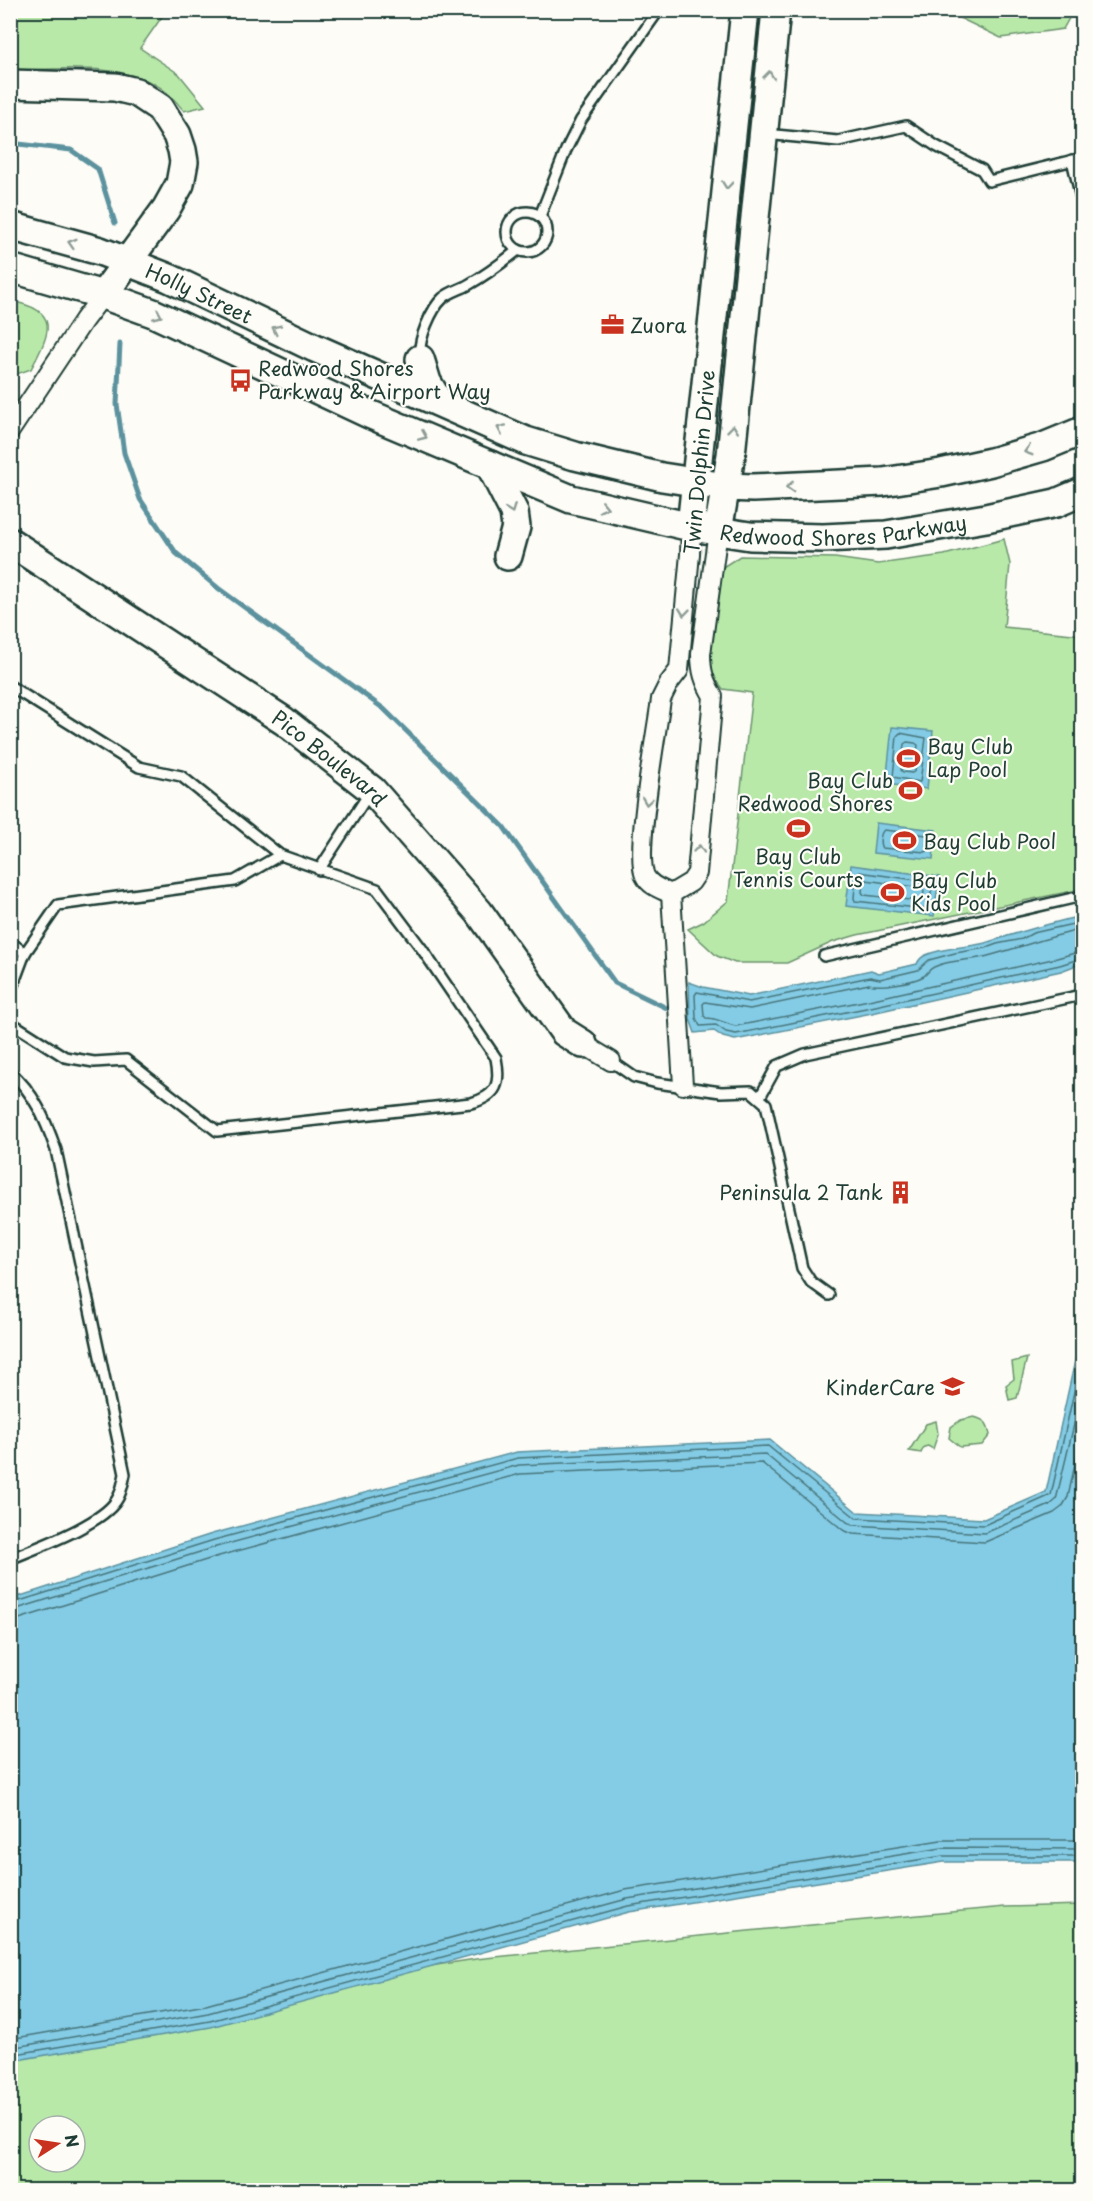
<svg xmlns="http://www.w3.org/2000/svg" width="1093" height="2201" font-family="'Playpen Sans',sans-serif">
  <style>
    .green { fill: #b8e9a9; stroke: #6c936e; stroke-width: 1.5; fill-rule: evenodd }
    .water { fill: #84cbe5; stroke: #5c929e; stroke-width: 1.5 }
    .lines { fill: none; stroke-linecap: round; stroke-linejoin: round }
    .shore { stroke: #47767b; stroke-width: 1.5 }
    .stream { stroke: #5c929e; stroke-width: 5 }
    .lane-casing { stroke: #1f3d34; stroke-width: 14 }
    .street-casing { stroke: #1f3d34; stroke-width: 22 }
    .secondary-casing { stroke: #1f3d34; stroke-width: 32 }
    .lane { stroke: #fdfcf7; stroke-width: 9 }
    .street { stroke: #fdfcf7; stroke-width: 18 }
    .secondary { stroke: #fdfcf7; stroke-width: 27 }
    .oneway { stroke: #8e9c96 }
    .labels { text-anchor: middle; dominant-baseline: central; stroke-width: 4.5; stroke-linejoin: round; paint-order: stroke }
    .street-label { font-size: 20px; fill: #1f3d34; stroke: #fdfcf7 }
    .poi-label { font-size: 20px; fill: #1f3d34; stroke: #fdfcf7; text-anchor: start }
  </style>
  <rect width="100%" height="100%" fill="#fdfcf7"/>
  <filter id="ink" filterUnits="userSpaceOnUse"><feTurbulence type="fractalNoise" baseFrequency=".0167" numOctaves="2"/><feDisplacementMap in="SourceGraphic" scale="12" xChannelSelector="R" yChannelSelector="G"/><feConvolveMatrix kernelMatrix="1 2 1 2 8 2 1 2 1" color-interpolation-filters="sRGB"/></filter>
  <g filter="url(#ink)">
    <g class="green">
      <path d="M11 10 166 11 140 48 179 74 205 106 184 111C178 104 172 96 165 91 128 61 55 70 11 70Z"/>
      <path d="M945 11H1073L1063 29 1001 38Z"/>
      <path d="M10 301C62 310 50 333 31 369L11 376Z"/>
      <path d="M1004 539 1010 564 1004 627 1082 635V889L857 935 833 942 787 963H735L717 956 688 929 703 922 728 901 752 693 723 689 710 671 718 570 740 556 835 558 878 564 944 555Z"/>
      <path d="M1027 1358 1017 1398 1009 1400 1006 1385 1014 1379 1012 1362Z"/>
      <path d="M974 1417C986 1420 988 1424 990 1435L982 1445 960 1447 949 1438 951 1427 961 1420Z"/>
      <path d="M936 1421 938 1434 933 1449 928 1446 924 1447 921 1453 909 1451 926 1424Z"/>
      <path d="M1082 1905V2190H11V2060L152 2008 476 1959 748 1931 1005 1907ZM39 2126H75V2162H39Z"/>
    </g>
    <g class="water">
      <path d="M892 727 933 731 927 789 886 784Z"/>
      <path d="M876 823 936 830 933 859 873 853Z"/>
      <path d="M851 865 939 877 934 916 846 906Z"/>
      <path d="M1082 916V963L1061 971 872 1013 735 1040 723 1037 714 1031 695 1033 690 1019 689 982 703 987 749 996 871 970 879 973 917 964C919 959 921 957 926 955 945 947 966 948 985 943 1017 933 1049 923 1082 916Z"/>
      <path d="M1082 1329V1862H944L629 1912 211 2027 11 2061V1599L212 1534 517 1452 770 1440 857 1512 984 1519 1046 1492Z"/>
    </g>
    <g class="lines">
      <g class="shore">
        <path d="M900 733 926 738 920 782 893 777 897 736Z"/>
        <path d="M907 742 915 743 918 745 915 771 912 773 903 772 901 770 904 744Z"/>
        <path d="M884 830 927 835 929 838 928 851 925 852 882 848C879 844 880 833 884 830Z"/>
        <path d="M859 872 930 882 932 885 929 908 926 909 855 901 854 898 856 875Z"/>
        <path d="M866 880 922 888 924 891 923 899 919 901 864 895 862 892 863 883Z"/>
        <path d="M1082 922 1033 933 1022 939 997 944 986 948 955 953 929 960 918 970 880 979 870 977 749 1002 697 992 695 995 696 1018 700 1026 716 1025 726 1032 736 1034 871 1007 1060 965 1082 958"/>
        <path d="M1082 929C1050 937 1020 947 988 956 971 961 951 959 934 967 929 969 928 973 924 976 913 982 881 988 869 984L750 1009 705 1002 703 1004 704 1016 706 1018C718 1018 725 1024 736 1026L869 1000 1057 958 1082 951"/>
        <path d="M10 1604 214 1540 518 1458 768 1446 856 1518 984 1525 1051 1495 1082 1356"/>
        <path d="M10 1611 216 1547 519 1465 765 1454 847 1522 854 1525 985 1533 1050 1505 1056 1500 1082 1391"/>
        <path d="M10 1620 19 1619 219 1556 520 1474 762 1463 843 1530 853 1534 985 1542 1054 1513 1062 1507 1068 1497 1082 1431"/>
        <path d="M10 2039 206 2005 625 1890 941 1840H1082"/>
        <path d="M10 2048 208 2013 627 1899 942 1848 1082 1849"/>
        <path d="M10 2055 210 2021 628 1906 943 1856H1082"/>
      </g>
      <g class="stream">
        <path d="M10 143 71 150 98 169 115 223"/>
        <path d="M120 344 117 404 124 453 140 499 176 553 218 588 384 709 503 826 615 983 673 1011"/>
      </g>
      <defs>
        <g id="lane">
          <path d="M765 134 838 141 906 126 936 146 982 170 989 181 1082 158"/>
          <path d="M1072 160 1082 202"/>
          <circle cx="527" cy="232" r="20"/>
          <path d="M540 216 566 150 581 120 659 10"/>
          <path d="M420 356C418 340 431 309 443 298 450 292 461 289 468 285 486 275 502 263 518 250"/>
          <path d="M10 686 139 767 181 776 280 855 377 889 422 949 496 1058C501 1084 497 1096 471 1103L217 1131 126 1060 94 1062 65 1057 10 1022"/>
          <path d="M319 870 370 792"/>
          <path d="M10 942 25 953 58 905 235 881 280 855"/>
          <path d="M824 956 1082 896"/>
          <path d="M10 993 25 953"/>
          <path d="M611 1061 634 1077 657 1083 721 1092 751 1091 766 1104 768 1113 802 1268 811 1282 829 1295"/>
          <path d="M10 1072C34 1092 46 1121 56 1150L125 1474C123 1482 122 1493 116 1501 100 1525 38 1547 10 1559"/>
          <path d="M760 1097 777 1066 805 1054 1082 995"/>
        </g>
        <g id="street">
          <path d="M10 431 84 320 103 295"/>
          <path d="M691 527 690 554 679 670 669 683 661 699C657 731 634 852 645 876 650 886 661 889 671 894L691 882 697 873 713 696C704 681 701 671 701 654L718 531"/>
          <path d="M671 894 683 1085"/>
          <path d="M583 1044 611 1061"/>
        </g>
        <g id="secondary">
          <path d="M10 84 115 87 136 92 160 108 177 135 182 150 184 162 180 184 166 209 103 295"/>
          <path id="s1" d="M10 226 100 251 169 278 315 348 526 441 575 456 662 477 726 487 753 488 883 482 941 473 991 462 1043 447 1082 431"/>
          <path id="s2" d="M10 268 103 295 153 313 369 414 571 499 691 527 750 536 823 538 886 535 986 518 1056 503 1082 492"/>
          <path d="M420 359 427 382 439 402"/>
          <path d="M490 465 514 512 516 527 508 556"/>
          <path d="M691 527 745 10"/>
          <path d="M718 531 731 455 776 10"/>
          <path id="s3" d="M10 542 284 721 372 790 479 912 564 1032 583 1044"/>
        </g>
      </defs>
      <use href="#lane" class="lane-casing"/>
      <use href="#street" class="street-casing"/>
      <use href="#secondary" class="secondary-casing"/>
      <use href="#lane" class="lane"/>
      <use href="#street" class="street"/>
      <use href="#secondary" class="secondary"/>
    </g>
    <defs><path id="oneway-chevron" d="M-2-3.5L2.5 0L-2 3.5" fill="none" stroke-width="1.6" stroke-linecap="round" stroke-linejoin="round" transform="scale(1.5)"/></defs>
    <g class="oneway">
      <use href="#oneway-chevron" transform="translate(769 75) rotate(-84)"/>
      <use href="#oneway-chevron" transform="translate(727 185) rotate(96)"/>
      <use href="#oneway-chevron" transform="translate(72 243) rotate(-163)"/>
      <use href="#oneway-chevron" transform="translate(158 315) rotate(24)"/>
      <use href="#oneway-chevron" transform="translate(276 329) rotate(-154)"/>
      <use href="#oneway-chevron" transform="translate(501 429) rotate(-156)"/>
      <use href="#oneway-chevron" transform="translate(733 429) rotate(-84)"/>
      <use href="#oneway-chevron" transform="translate(423 436) rotate(23)"/>
      <use href="#oneway-chevron" transform="translate(1028 451) rotate(164)"/>
      <use href="#oneway-chevron" transform="translate(790 487) rotate(178)"/>
      <use href="#oneway-chevron" transform="translate(604 507) rotate(13)"/>
      <use href="#oneway-chevron" transform="translate(511 509) rotate(69)"/>
      <use href="#oneway-chevron" transform="translate(684 612) rotate(96)"/>
      <use href="#oneway-chevron" transform="translate(647 801) rotate(98)"/>
      <use href="#oneway-chevron" transform="translate(699 849) rotate(-85)"/>
    </g>
  </g>
  <defs>
    <symbol id="office-bare" viewBox="-9 -9 18 18"><path d="M-6-3h4V-5.5h4V-3h4V5H-6ZM-1-4.5V-3h2v-1.5ZM-6 0V1H6V0Z" fill="#c8321e" stroke="#fdfcf7" stroke-width="2.5" paint-order="stroke"/></symbol>
    <symbol id="bus-bare" viewBox="-9 -9 18 18"><path d="M-5-6H5V4H4V6H2V4H-2V6H-4V4H-5ZM-3.5-4V0h7V-4ZM-3.5 1.2v1.5H-2V1.2ZM2 1.2v1.5H3.5V1.2Z" fill="#c8321e" stroke="#fdfcf7" stroke-width="2.5" paint-order="stroke"/></symbol>
    <symbol id="stadium-bare" viewBox="-9 -9 18 18"><path d="M0-5a6.5 5 0 1 0 0 10a6.5 5 0 1 0 0-10ZM-3.5-1.8h7v3.6h-7Z" fill="#c8321e" stroke="#fdfcf7" stroke-width="2.5" paint-order="stroke"/></symbol>
    <symbol id="building-bare" viewBox="-9 -9 18 18"><path d="M-4-6H4V6H1V3H-1V6H-4ZM-2.5-4.3h1.7v1.8h-1.7ZM.8-4.3h1.7v1.8H.8ZM-2.5-1h1.7V.8h-1.7ZM.8-1h1.7V.8H.8Z" fill="#c8321e" stroke="#fdfcf7" stroke-width="2.5" paint-order="stroke"/></symbol>
    <symbol id="school-bare" viewBox="-9 -9 18 18"><path d="M0-5L7-2L0 1L-7-2ZM-4 1L0 2.5L4 1V4Q0 6-4 4Z" fill="#c8321e" stroke="#fdfcf7" stroke-width="2.5" paint-order="stroke"/></symbol>
  </defs>
  <g fill-rule="evenodd">
    <use href="#office-bare" x="596" y="308" width="33" height="33"/>
    <use href="#bus-bare" x="224" y="364" width="33" height="33"/>
    <use href="#stadium-bare" x="892" y="742" width="33" height="33"/>
    <use href="#stadium-bare" x="894" y="774" width="33" height="33"/>
    <use href="#stadium-bare" x="782" y="812" width="33" height="33"/>
    <use href="#stadium-bare" x="888" y="824" width="33" height="33"/>
    <use href="#stadium-bare" x="876" y="876" width="33" height="33"/>
    <use href="#building-bare" x="884" y="1176" width="33" height="33"/>
    <use href="#school-bare" x="936" y="1370" width="33" height="33"/>
  </g>
  <g class="labels">
    <g class="street-label">
      <text stroke="none"><textPath href="#s1" startOffset="201">Holly Street</textPath></text>
      <text transform="translate(699 462) rotate(-85)">Twin Dolphin Drive</text>
      <text stroke="none"><textPath href="#s2" startOffset="884">Redwood Shores Parkway</textPath></text>
      <text stroke="none"><textPath href="#s3" startOffset="386">Pico Boulevard</textPath></text>
    </g>
    <g class="poi-label">
      <text x="630" y="325">Zuora</text>
      <text x="258" y="368">Redwood Shores<tspan x="258" dy="23">Parkway &amp; Airport Way</tspan></text>
      <text x="927" y="746">Bay Club<tspan x="927" dy="23">Lap Pool</tspan></text>
      <text x="893" y="780" text-anchor="end">Bay Club<tspan x="893" dy="23">Redwood Shores</tspan></text>
      <text x="923" y="841">Bay Club Pool</text>
      <text x="798" y="856" text-anchor="middle">Bay Club<tspan x="798" dy="23">Tennis Courts</tspan></text>
      <text x="911" y="880">Bay Club<tspan x="911" dy="23">Kids Pool</tspan></text>
      <text x="883" y="1192" text-anchor="end">Peninsula 2 Tank</text>
      <text x="935" y="1387" text-anchor="end">KinderCare</text>
    </g>
  </g>
  <rect width="1093" height="2201" fill="none" stroke="#fdfcf7" stroke-width="36"/>
  <rect x="18" y="18" width="1057" height="2165" fill="none" stroke="#1f3d34" stroke-width="2" filter="url(#ink)"/>
  <g transform="translate(57 2144) rotate(78)"><circle r="28" fill="#fdfcf7" stroke="#a4b0a9" stroke-width="1.5"/>
  <path d="M0-4.5L10 22L0 15L-10 22Z" fill="#c8321e"/>
  <text y="-9" font-size="16" font-weight="bold" text-anchor="middle" fill="#1f3d34">N</text>
  </g>
</svg>
